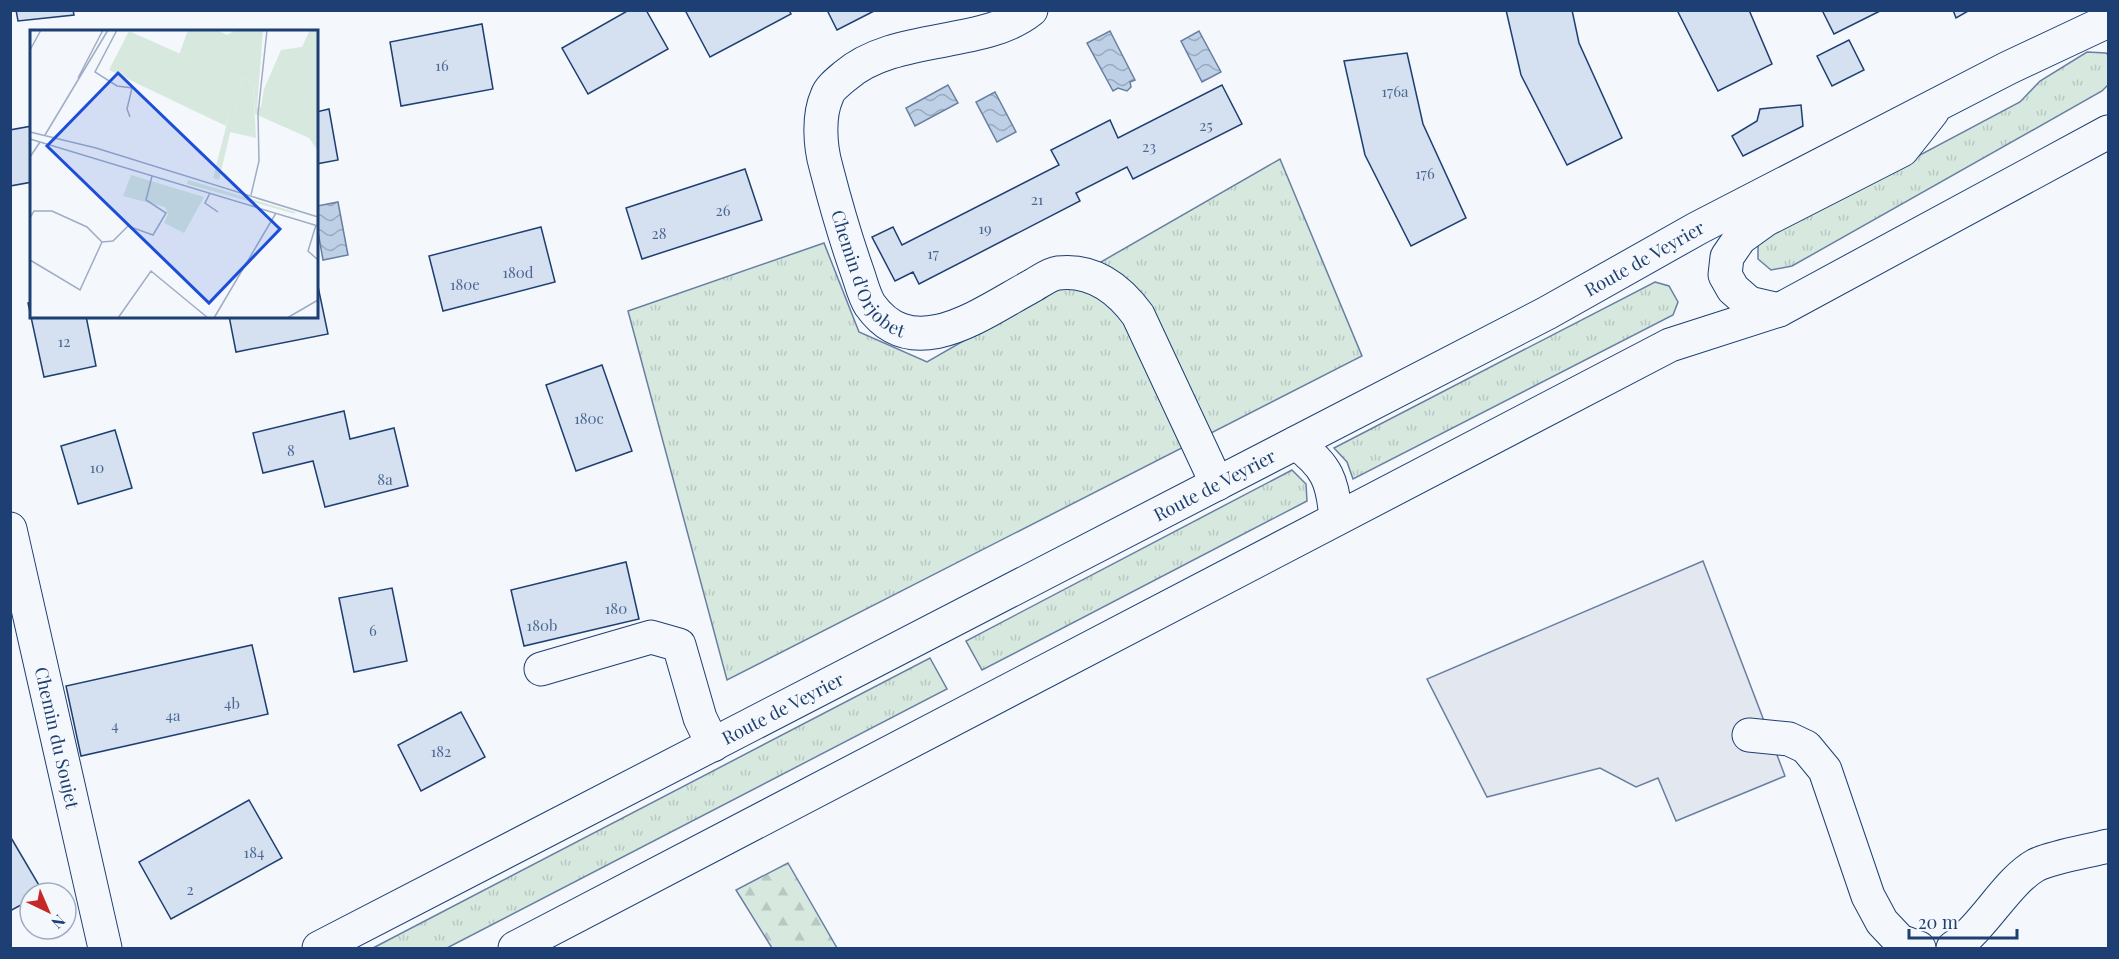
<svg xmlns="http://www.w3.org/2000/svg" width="2119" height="959" font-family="'Playfair Display',serif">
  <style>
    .grass { fill: url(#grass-tufts); stroke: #687fa3; stroke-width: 1.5 }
    .forest { fill: url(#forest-firs); stroke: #687fa3; stroke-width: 1.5 }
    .parking { fill: #e3e8f0; stroke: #687fa3; stroke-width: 1.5 }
    .water { fill: url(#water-waves); stroke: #687fa3; stroke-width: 1.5 }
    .building { fill: #d5e0f0; stroke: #1d3f73; stroke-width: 1.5 }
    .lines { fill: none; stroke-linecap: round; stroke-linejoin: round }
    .minor-casing { stroke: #1d3f73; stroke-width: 35 }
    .major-casing { stroke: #1d3f73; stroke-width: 35 }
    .minor { stroke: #f4f7fb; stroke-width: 33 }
    .major { stroke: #f4f7fb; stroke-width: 33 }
    .labels { text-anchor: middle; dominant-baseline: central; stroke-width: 4.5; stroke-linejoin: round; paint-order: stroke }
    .number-label { font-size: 15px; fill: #4b6792 }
    .street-label { font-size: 18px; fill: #1d3f73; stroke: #f4f7fb }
    .inset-road { fill: none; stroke: #9eadc5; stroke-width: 1.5 }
    .view { fill: #1d4ed8; fill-opacity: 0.15; stroke: #1d4ed8; stroke-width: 3 }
    .inset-edge { fill: none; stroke: #1d3f73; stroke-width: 3 }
  </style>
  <defs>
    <pattern id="grass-tufts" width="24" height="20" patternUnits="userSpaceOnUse" patternTransform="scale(1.5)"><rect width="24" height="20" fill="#d7e8df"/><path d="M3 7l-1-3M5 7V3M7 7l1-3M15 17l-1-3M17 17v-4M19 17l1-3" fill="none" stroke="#b8c8c3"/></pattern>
    <pattern id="forest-firs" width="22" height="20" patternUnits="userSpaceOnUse" patternTransform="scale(1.5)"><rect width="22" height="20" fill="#d7e8df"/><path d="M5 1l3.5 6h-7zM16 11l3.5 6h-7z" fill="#b8c8c3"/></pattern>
    <pattern id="water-waves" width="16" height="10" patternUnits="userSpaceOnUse" patternTransform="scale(1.5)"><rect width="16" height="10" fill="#bed0e5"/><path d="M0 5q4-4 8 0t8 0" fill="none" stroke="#9aaabe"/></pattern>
  </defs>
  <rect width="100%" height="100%" fill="#f4f7fb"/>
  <g class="grass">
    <path d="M2087 52 2106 53 2108 55V85L2102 91 1792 266 1771 270 1758 259V244L1775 232 2020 102 2040 81Z"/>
    <path d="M1280 159 1362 356 727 680 628 311 824 243 859 332 927 362Z"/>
    <path d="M1655 282 1669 286 1678 302 1673 315 1353 479 1347 462 1334 448Z"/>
    <path d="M1292 470 1306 484 1307 501 982 670 966 641Z"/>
    <path d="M930 658 947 689 447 948H373Z"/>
  </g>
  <path class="forest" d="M788 863 837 948H772L736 890Z"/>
  <path class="parking" d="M1703 561 1785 776 1676 821 1658 778 1636 787 1600 768 1487 797 1427 679Z"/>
  <g class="water">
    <path d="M1110 31 1135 80 1130 82 1131 87 1127 91 1118 88 1113 91 1087 43Z"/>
    <path d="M1199 31 1221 72 1202 82 1181 41Z"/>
    <path d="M948 85 958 103 915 126 906 108Z"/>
    <path d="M995 92 1016 132 997 142 976 102Z"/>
    <path d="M338 202 348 255 323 260 317 226V206Z"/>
  </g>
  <g class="building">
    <path d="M16 10H73L74 15 18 21Z"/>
    <path d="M629 10H646L668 49 588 94 562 48Z"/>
    <path d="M685 10H789L791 14 710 57Z"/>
    <path d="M827 10H876L837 30Z"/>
    <path d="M1506 10H1572L1579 43 1622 138 1567 165 1521 75Z"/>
    <path d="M1677 10H1749L1772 64 1718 91Z"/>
    <path d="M1822 10H1882L1834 34Z"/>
    <path d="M1953 10H1970L1956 18Z"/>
    <path d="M482 24 493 89 401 106 390 42Z"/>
    <path d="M1849 40 1864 70 1832 86 1817 56Z"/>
    <path d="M1407 53 1423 124 1466 218 1411 246 1365 155 1344 61Z"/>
    <path d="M1222 85 1242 124 1133 179 1127 167 1076 193 1080 201 919 284 913 272 895 281 872 237 893 227 902 245 1059 165 1051 150 1110 120 1118 138Z"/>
    <path d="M1801 105 1803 126 1743 156 1732 136 1757 121 1760 109Z"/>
    <path d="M329 109 338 160 316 164V112Z"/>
    <path d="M32 126V182L10 186V130Z"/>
    <path d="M745 169 762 220 642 259 626 208Z"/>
    <path d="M541 227 555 282 443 311 429 256Z"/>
    <path d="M316 277 328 334 236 352 229 316H316Z"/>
    <path d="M32 302V316H86L96 366 44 377 28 303Z"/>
    <path d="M602 365 632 451 576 471 546 385Z"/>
    <path d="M344 411 350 439 394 428 408 486 325 507 313 461 263 473 253 433Z"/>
    <path d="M115 430 132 488 78 504 61 446Z"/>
    <path d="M626 562 639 619 524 646 511 590Z"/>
    <path d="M392 588 407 661 354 672 339 598Z"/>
    <path d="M252 645 268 714 81 756 66 686Z"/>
    <path d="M461 712 485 757 421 791 398 745Z"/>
    <path d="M249 800 282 858 171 919 139 862Z"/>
    <path d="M10 836 43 892 30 893V900L10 911Z"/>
  </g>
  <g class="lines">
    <defs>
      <g id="minor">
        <path id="s1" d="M1031 10C984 48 894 33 845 76 839 81 829 89 827 96 818 116 820 146 826 167 835 202 845 237 857 271 861 282 864 296 870 305 913 366 982 313 1030 287 1038 283 1049 274 1058 273 1093 269 1119 289 1138 315L1217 484"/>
        <path id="s2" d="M10 529 105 948"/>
        <path d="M541 669 651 637 679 645 700 718 713 745"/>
        <path d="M1749 735 1789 739 1806 747 1825 770 1868 896 1882 922 1900 941 1919 948"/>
        <path d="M1953 948C1984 927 2007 881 2036 865 2052 857 2089 851 2108 846"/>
      </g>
      <g id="major">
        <path d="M1779 310 1749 303 1733 289 1725 275 1727 257 1740 238 1765 220 1902 150 1932 112"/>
        <path d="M1296 443C1327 466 1333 481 1336 519"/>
        <path id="s3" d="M319 948 1547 313 1698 228 2008 68 2108 21"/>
        <path d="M515 948 1670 345 1779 310 2108 132"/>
      </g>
    </defs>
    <use href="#minor" class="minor-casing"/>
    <use href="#major" class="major-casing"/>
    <use href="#minor" class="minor"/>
    <use href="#major" class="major"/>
  </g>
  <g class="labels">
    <g class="number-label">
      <text x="442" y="65">16</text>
      <text x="1395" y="91">176a</text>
      <text x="1206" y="125">25</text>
      <text x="1149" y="146">23</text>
      <text x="1425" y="173">176</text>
      <text x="1037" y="199">21</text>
      <text x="723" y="210">26</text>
      <text x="985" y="228">19</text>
      <text x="659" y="233">28</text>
      <text x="933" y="253">17</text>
      <text x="518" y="272">180d</text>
      <text x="465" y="284">180e</text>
      <text x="64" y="341">12</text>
      <text x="589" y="418">180c</text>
      <text x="291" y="450">8</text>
      <text x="97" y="467">10</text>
      <text x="385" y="479">8a</text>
      <text x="616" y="608">180</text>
      <text x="542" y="625">180b</text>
      <text x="373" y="630">6</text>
      <text x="232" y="703">4b</text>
      <text x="173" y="715">4a</text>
      <text x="115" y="725">4</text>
      <text x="441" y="751">182</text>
      <text x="254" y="852">184</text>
      <text x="190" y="889">2</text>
    </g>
    <g class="street-label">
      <text stroke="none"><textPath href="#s3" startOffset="1494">Route de Veyrier</textPath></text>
      <text stroke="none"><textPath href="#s1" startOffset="416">Chemin d'Orjobet</textPath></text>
      <text stroke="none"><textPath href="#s3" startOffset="1008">Route de Veyrier</textPath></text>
      <text stroke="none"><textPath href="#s3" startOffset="522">Route de Veyrier</textPath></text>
      <text stroke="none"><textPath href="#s2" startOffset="214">Chemin du Soujet</textPath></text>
    </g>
  </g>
  <g transform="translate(30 30)">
    <rect width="288" height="288" fill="#f4f7fb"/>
    <path d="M99 1 209 50 196 96 79 40ZM213 48 223 52 226 108 200 102ZM101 145 174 167 154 203 134 193 138 184 135 177 93 166ZM158 150 265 182V184L157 154Z" fill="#d7e8df"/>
    <path d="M158 0H187L197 5 206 0H233L227 78 231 77 234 59 251 20 272 17 280 0H288V121L279 108 225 84 223 52 213 48 189 150 183 148 208 50 149 25Z" fill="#d7e8df"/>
    <path class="inset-road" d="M87 0 65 42 87 56 102 58 97 79 100 87M0 20 11 0M48 48 73 0M0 102 66 118 288 187M15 105 78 0M0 109 288 196M0 127 10 112M180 163 175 173 188 182M221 165 229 131 228 84 237 0M0 188 4 181H22L57 197 72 212 83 211 98 196 123 205 136 183 116 170 122 146M286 195 278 221 288 230M0 230 50 260 72 212M88 288 121 241 178 288M184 288 246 183M257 288 288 270"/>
    <path class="view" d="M88 43 250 199 179 273 17 116Z"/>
    <rect width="288" height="288" class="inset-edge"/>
  </g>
  <rect width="2119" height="959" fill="none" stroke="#1d3f73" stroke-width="24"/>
  <g transform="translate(48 911) rotate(136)"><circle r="28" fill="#f4f7fb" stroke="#9eadc5" stroke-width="1.5"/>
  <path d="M0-4.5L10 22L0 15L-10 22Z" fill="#c62828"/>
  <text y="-9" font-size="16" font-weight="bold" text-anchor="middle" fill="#1d3f73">N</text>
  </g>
  <path d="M1909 929v9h108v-9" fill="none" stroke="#1d3f73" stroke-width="3"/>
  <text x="1918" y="929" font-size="18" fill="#1d3f73" stroke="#f4f7fb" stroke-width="4.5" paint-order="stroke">20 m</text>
</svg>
